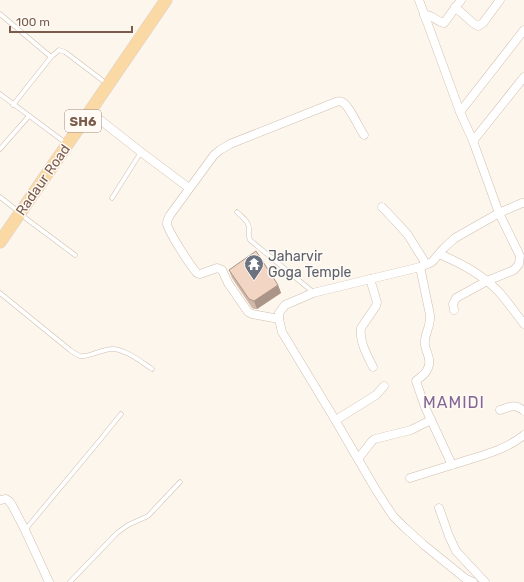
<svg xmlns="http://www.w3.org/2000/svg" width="524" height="582" font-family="Rubik,sans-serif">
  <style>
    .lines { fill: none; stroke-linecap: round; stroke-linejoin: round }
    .lane-casing { stroke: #d1beb0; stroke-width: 5 }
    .street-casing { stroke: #d1beb0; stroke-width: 9 }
    .primary-casing { stroke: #dad1cd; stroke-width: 13 }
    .lane { stroke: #fff; stroke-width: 4 }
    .street { stroke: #fff; stroke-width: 8 }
    .primary { stroke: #fbd9a5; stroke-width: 12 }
    .wall { fill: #d1b7a8 }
    .shaded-wall { fill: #aa9588 }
    .building { fill: #f3d5c3; stroke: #aa9588 }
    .labels { text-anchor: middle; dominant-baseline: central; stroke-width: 3; stroke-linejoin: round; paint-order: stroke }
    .shield { fill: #fffaf3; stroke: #a28b7f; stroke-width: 1 }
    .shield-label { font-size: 13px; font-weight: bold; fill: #7a5c4d }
    .street-label { font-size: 14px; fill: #7a5c4d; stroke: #fffaf3 }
    .worship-label { font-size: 14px; fill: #5b616d; stroke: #fffaf3; text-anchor: start }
    .quarter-label { font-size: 16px; letter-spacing: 1px; fill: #846695; stroke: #fffaf3 }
  </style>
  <rect width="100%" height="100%" fill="#fdf6ec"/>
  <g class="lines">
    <defs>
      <g id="lane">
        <path d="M0 14 51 57"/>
        <path d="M0 94 63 141"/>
        <path d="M13 105 51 57 59 50 65 52 102 80"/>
        <path d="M0 149 29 116"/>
        <path d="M0 197 14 208"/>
        <path d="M112 198 141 152"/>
        <path d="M237 212C242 217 250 222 249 230 249 234 248 236 250 240L313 292"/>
        <path d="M20 214 75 255"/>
        <path d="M0 293 70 350C73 352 77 355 80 356 88 358 103 348 114 349 128 351 140 361 152 369"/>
        <path d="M25 530 100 440 121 414"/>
        <path d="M70 582 117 533 128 525 148 516 180 482"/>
      </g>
      <g id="street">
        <path d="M419 0 460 112 473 141 499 213 520 256 519 264 514 270 487 281 456 298 453 304 454 310"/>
        <path d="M455 7 473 23 478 26 483 23 500 0"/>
        <path d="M424 15C435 15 436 22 444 23L461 0"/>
        <path d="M90 112 141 152 189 188"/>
        <path d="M460 112 524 30"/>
        <path d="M473 141 524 77"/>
        <path d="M382 207 400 226 408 235 426 264"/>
        <path d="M439 254C461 263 483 275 499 292 508 302 516 314 524 324"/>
        <path d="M420 267 430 315C431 326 426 330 425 340 423 351 434 358 427 370 425 375 420 377 416 381L425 407 452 465"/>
        <path d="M370 279 377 302 376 306 361 328C359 341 367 355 373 367"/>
        <path d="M279 319 252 314 248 312 228 283 222 270 217 268 203 273 200 274 197 273C191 267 168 231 167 224 167 221 168 218 170 215L214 155 220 150 230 144 336 102C338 101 340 101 342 102 349 105 359 128 364 135"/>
        <path d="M500 410C510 407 515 403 524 411"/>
        <path d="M336 420 376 395 384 386"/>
        <path d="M358 459 372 441 375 439 411 430 431 420"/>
        <path d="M410 478C426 473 442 468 458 463 480 456 506 450 524 435"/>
        <path d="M0 500 6 499 9 501 12 505 25 530 49 582"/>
        <path d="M439 508 449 536 456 551 485 582"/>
        <path d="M473 582 466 579 424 545 404 527 393 516 376 490 334 418 282 332 279 319V313L285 305 313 293 420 267 432 262 444 248 455 238 499 213 522 203H524"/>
      </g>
      <path id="primary" d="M0 242 69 142 166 0"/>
    </defs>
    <use href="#lane" class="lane-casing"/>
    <use href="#street" class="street-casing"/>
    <use href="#primary" class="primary-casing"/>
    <use href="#lane" class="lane"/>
    <use href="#street" class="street"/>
    <use href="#primary" class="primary"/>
  </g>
  <path class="wall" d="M229 270 278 285 281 293 257 309H254L252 308 232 278Z"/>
  <path class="shaded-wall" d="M278 285 281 293 257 309 254 301Z"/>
  <path class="building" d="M256 251 278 285 254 301 249 299 229 270Z"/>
  <defs>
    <symbol id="temple-pin" viewBox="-11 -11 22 30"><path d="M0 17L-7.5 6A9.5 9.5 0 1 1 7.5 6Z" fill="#6b7280" stroke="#fffaf3"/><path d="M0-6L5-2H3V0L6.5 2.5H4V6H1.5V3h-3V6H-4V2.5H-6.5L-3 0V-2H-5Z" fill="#fff"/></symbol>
  </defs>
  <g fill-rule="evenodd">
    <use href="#temple-pin" x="243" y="253" width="22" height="30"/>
  </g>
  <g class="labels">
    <rect class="shield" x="65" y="110" width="36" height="22" rx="3"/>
    <g class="shield-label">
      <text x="83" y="121">SH6</text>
    </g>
    <g class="street-label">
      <text transform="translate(43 180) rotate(-55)">Radaur Road</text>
    </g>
    <g class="worship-label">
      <text x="268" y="256">Jaharvir<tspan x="268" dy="16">Goga Temple</tspan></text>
    </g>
    <g class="quarter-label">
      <text x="454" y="402">MAMIDI</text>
    </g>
  </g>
  <path d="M10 26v6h122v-6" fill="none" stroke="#7a5c4d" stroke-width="2"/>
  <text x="16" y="26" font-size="12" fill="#7a5c4d" stroke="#fffaf3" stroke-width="3" paint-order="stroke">100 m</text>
</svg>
